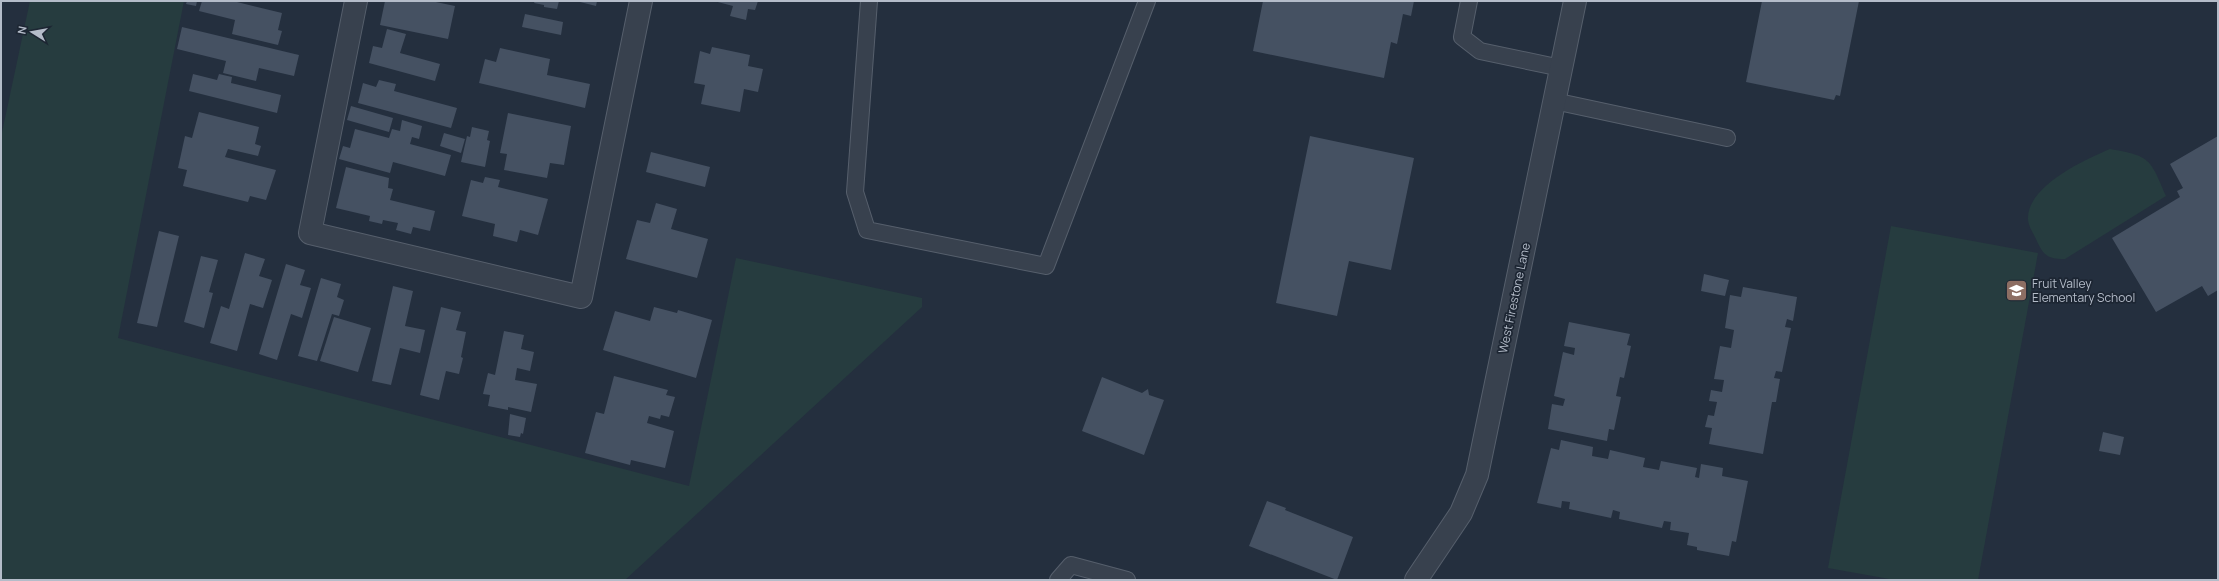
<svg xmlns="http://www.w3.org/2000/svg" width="2219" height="581" font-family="Manrope,sans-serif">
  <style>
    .green { fill: #263c3f }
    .building { fill: #455162 }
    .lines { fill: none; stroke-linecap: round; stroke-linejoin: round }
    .service-casing { stroke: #565f6c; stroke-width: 18 }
    .minor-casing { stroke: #565f6c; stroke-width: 24 }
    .service { stroke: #38414e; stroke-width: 16 }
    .minor { stroke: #38414e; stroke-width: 22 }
    .labels { text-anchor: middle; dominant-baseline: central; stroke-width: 3.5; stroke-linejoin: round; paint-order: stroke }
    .poi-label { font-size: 12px; fill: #b4bcc9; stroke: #1d2633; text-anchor: start }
    .street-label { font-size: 12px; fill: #b4bcc9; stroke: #1d2633 }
  </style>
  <rect width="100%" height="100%" fill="#242f3e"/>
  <g class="green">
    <path d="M30 1H184L118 338 689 486 736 258 922 298V307L625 580H1V137Z"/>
    <path d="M2110 149C2150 156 2150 158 2166 196L2065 259C2047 259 2043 255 2036 239 2033 233 2028 225 2028 219 2027 186 2084 160 2110 149Z"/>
    <path d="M1891 226 2038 253 1978 580H1895L1828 568Z"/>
  </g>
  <g class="building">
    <path d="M187 1H197L196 6 186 4Z"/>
    <path d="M202 1H233L282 13 278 30 282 31 278 45 232 34 235 20 199 11Z"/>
    <path d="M385 1H431L455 6 448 39 380 25Z"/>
    <path d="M535 1H559L557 9 544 7V5L534 3Z"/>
    <path d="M576 1H597L596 6Z"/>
    <path d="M714 1H758L755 10 748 9 746 20 730 16 733 6Z"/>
    <path d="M1263 1H1414L1411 16 1403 14 1397 44 1391 42 1384 78 1253 51Z"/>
    <path d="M1762 1H1859L1840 96 1836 95 1834 100 1746 82Z"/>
    <path d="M525 14 563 22 561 35 522 27Z"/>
    <path d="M182 27 299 55 294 76 259 68 256 81 223 73 226 61 177 49Z"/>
    <path d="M387 29 406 34 400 53 440 64 435 81 369 63 373 46 382 48Z"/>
    <path d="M712 47 750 55 748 66 763 69 758 92 744 89 740 112 701 104 705 85 694 83 700 51 710 54Z"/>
    <path d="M500 48 550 59 547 75 590 84 585 108 479 83 485 59 496 62Z"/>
    <path d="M193 74 217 80 219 74 232 77 231 83 281 95 277 113 189 91Z"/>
    <path d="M379 80 396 84 394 91 457 108 451 128 358 103 363 83 376 87Z"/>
    <path d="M351 106 393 118 389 132 347 120Z"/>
    <path d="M199 112 259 127 255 144 261 146 258 156 228 149 225 157 276 170 266 200 250 196 248 202 183 186 187 170 178 168 185 136 192 138Z"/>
    <path d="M508 113 571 126 564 165 550 163 547 178 504 170 507 154 500 153Z"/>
    <path d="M402 120 422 126 419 139 412 137 410 144 451 155 445 176 393 162 390 173 339 159 343 146 350 148 355 129 389 138 392 129 400 131Z"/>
    <path d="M472 127 489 131 487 140 490 141 485 167 461 162 467 136 470 137Z"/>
    <path d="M444 133 465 139 461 153 440 146Z"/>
    <path d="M1310 136 1414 158 1391 270 1349 261 1337 316 1276 303Z"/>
    <path d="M2218 136V290L2208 296 2202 286 2156 312 2112 238 2180 197 2177 191 2183 188 2170 164Z"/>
    <path d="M651 152 710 167 705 187 646 172Z"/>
    <path d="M346 167 389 178 388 188 393 189 390 200 435 211 430 231 413 227 411 234 396 230 398 223 383 220 382 224 369 221 370 216 336 208Z"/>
    <path d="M485 177 500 180 498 187 548 199 538 235 520 230 517 242 493 236 495 224 462 216 471 180 483 183Z"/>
    <path d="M656 203 677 209 671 229 708 239 697 278 626 259 637 220 650 223Z"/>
    <path d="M159 231 179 236 157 327 137 323Z"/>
    <path d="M245 253 265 259 259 276 272 280 263 308 250 304 237 351 210 343 221 306 229 309Z"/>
    <path d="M201 256 218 260 209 292 213 293 204 328 184 322Z"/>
    <path d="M286 264 305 270 300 285 311 288 302 318 291 314 277 360 259 354Z"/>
    <path d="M1704 274 1729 280 1725 296 1701 291Z"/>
    <path d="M321 278 341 284 337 297 344 300 339 316 332 314 317 361 298 356Z"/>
    <path d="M393 286 413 291 405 326 425 330 420 353 400 348 391 385 372 381Z"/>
    <path d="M1743 287 1797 297 1793 321 1787 319 1785 327 1791 328 1782 372 1776 371 1774 378 1780 379 1776 402H1772L1763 454 1709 444 1712 428 1705 427 1708 415 1714 416 1717 402 1709 401 1711 390 1722 392 1724 380 1714 379 1720 346 1731 348 1734 330 1725 328 1730 295 1741 297Z"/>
    <path d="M441 307 461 312 456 330 466 332 461 357 463 358 459 374 446 371 439 400 420 395Z"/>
    <path d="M654 307 677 313 678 310 712 320 696 378 603 350 615 311 650 321Z"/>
    <path d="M334 317 371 328 358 372 320 361Z"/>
    <path d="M1569 322 1630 334 1627 345 1631 346 1624 378 1620 377 1616 396 1621 397 1614 430 1609 429 1607 441 1548 429 1552 404 1563 406 1565 399 1554 396 1563 352 1574 355 1575 348 1564 346Z"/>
    <path d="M504 331 524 335 521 349 534 352 530 371 517 368 515 380 537 384 531 412 508 407V410L488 406 490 395 483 394 488 373 495 375Z"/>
    <path d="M614 376 668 390 666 395 675 397 669 417 661 415 660 419 649 416 647 423 674 431 665 468 631 460 630 465 585 453 596 412 604 414Z"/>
    <path d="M1102 377 1142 393 1148 389 1149 395 1164 400 1144 455 1082 431Z"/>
    <path d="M510 414 526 418 523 434 521 433 520 437 508 435Z"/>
    <path d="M2103 432 2124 437 2120 455 2099 451Z"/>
    <path d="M1561 440 1593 447 1592 456 1608 459 1610 450 1645 458 1643 467 1659 470 1661 461 1697 468 1695 477 1699 478 1701 464 1723 468 1722 476 1748 481 1736 542 1732 541 1729 556 1697 550V547L1687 545 1689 533 1670 530 1671 522 1664 521 1662 528 1619 519 1620 512 1613 510 1611 518 1569 509 1570 502 1562 501 1561 508 1537 503 1551 448 1559 450Z"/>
    <path d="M1267 501 1286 508 1285 510 1353 537 1337 580 1249 546Z"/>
  </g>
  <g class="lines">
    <defs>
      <g id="service">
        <path d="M869 1 855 192 867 230 1046 266 1147 1"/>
        <path d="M1469 1 1462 37 1480 51 1561 68"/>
        <path d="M1554 101 1727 138"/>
        <path d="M1058 580 1071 565 1127 580"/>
      </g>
      <g id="minor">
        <path d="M356 1 310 233 581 297 641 1"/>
        <path d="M1416 580 1461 513 1477 475 1575 1"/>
      </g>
    </defs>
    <use href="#service" class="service-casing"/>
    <use href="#minor" class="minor-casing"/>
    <use href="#service" class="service"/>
    <use href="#minor" class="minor"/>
  </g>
  <defs>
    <symbol id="school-square" viewBox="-11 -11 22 22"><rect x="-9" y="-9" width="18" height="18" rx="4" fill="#8d6e63" stroke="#1d2633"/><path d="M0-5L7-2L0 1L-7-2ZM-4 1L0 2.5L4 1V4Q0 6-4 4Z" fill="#fff"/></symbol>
  </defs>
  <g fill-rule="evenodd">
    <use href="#school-square" x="2004" y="278" width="25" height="25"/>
  </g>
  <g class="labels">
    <g class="poi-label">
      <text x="2032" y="283">Fruit Valley<tspan x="2032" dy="14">Elementary School</tspan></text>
    </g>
    <g class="street-label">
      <text transform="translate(1514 298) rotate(-78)">West Firestone Lane</text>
    </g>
  </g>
  <rect width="2219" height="581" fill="none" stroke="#b4bcc9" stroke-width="4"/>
  <g transform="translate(32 32) rotate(281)" stroke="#1d2633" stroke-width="3" paint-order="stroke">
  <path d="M0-3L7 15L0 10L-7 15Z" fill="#b4bcc9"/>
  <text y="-6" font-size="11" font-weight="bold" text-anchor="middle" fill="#b4bcc9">N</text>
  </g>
</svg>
